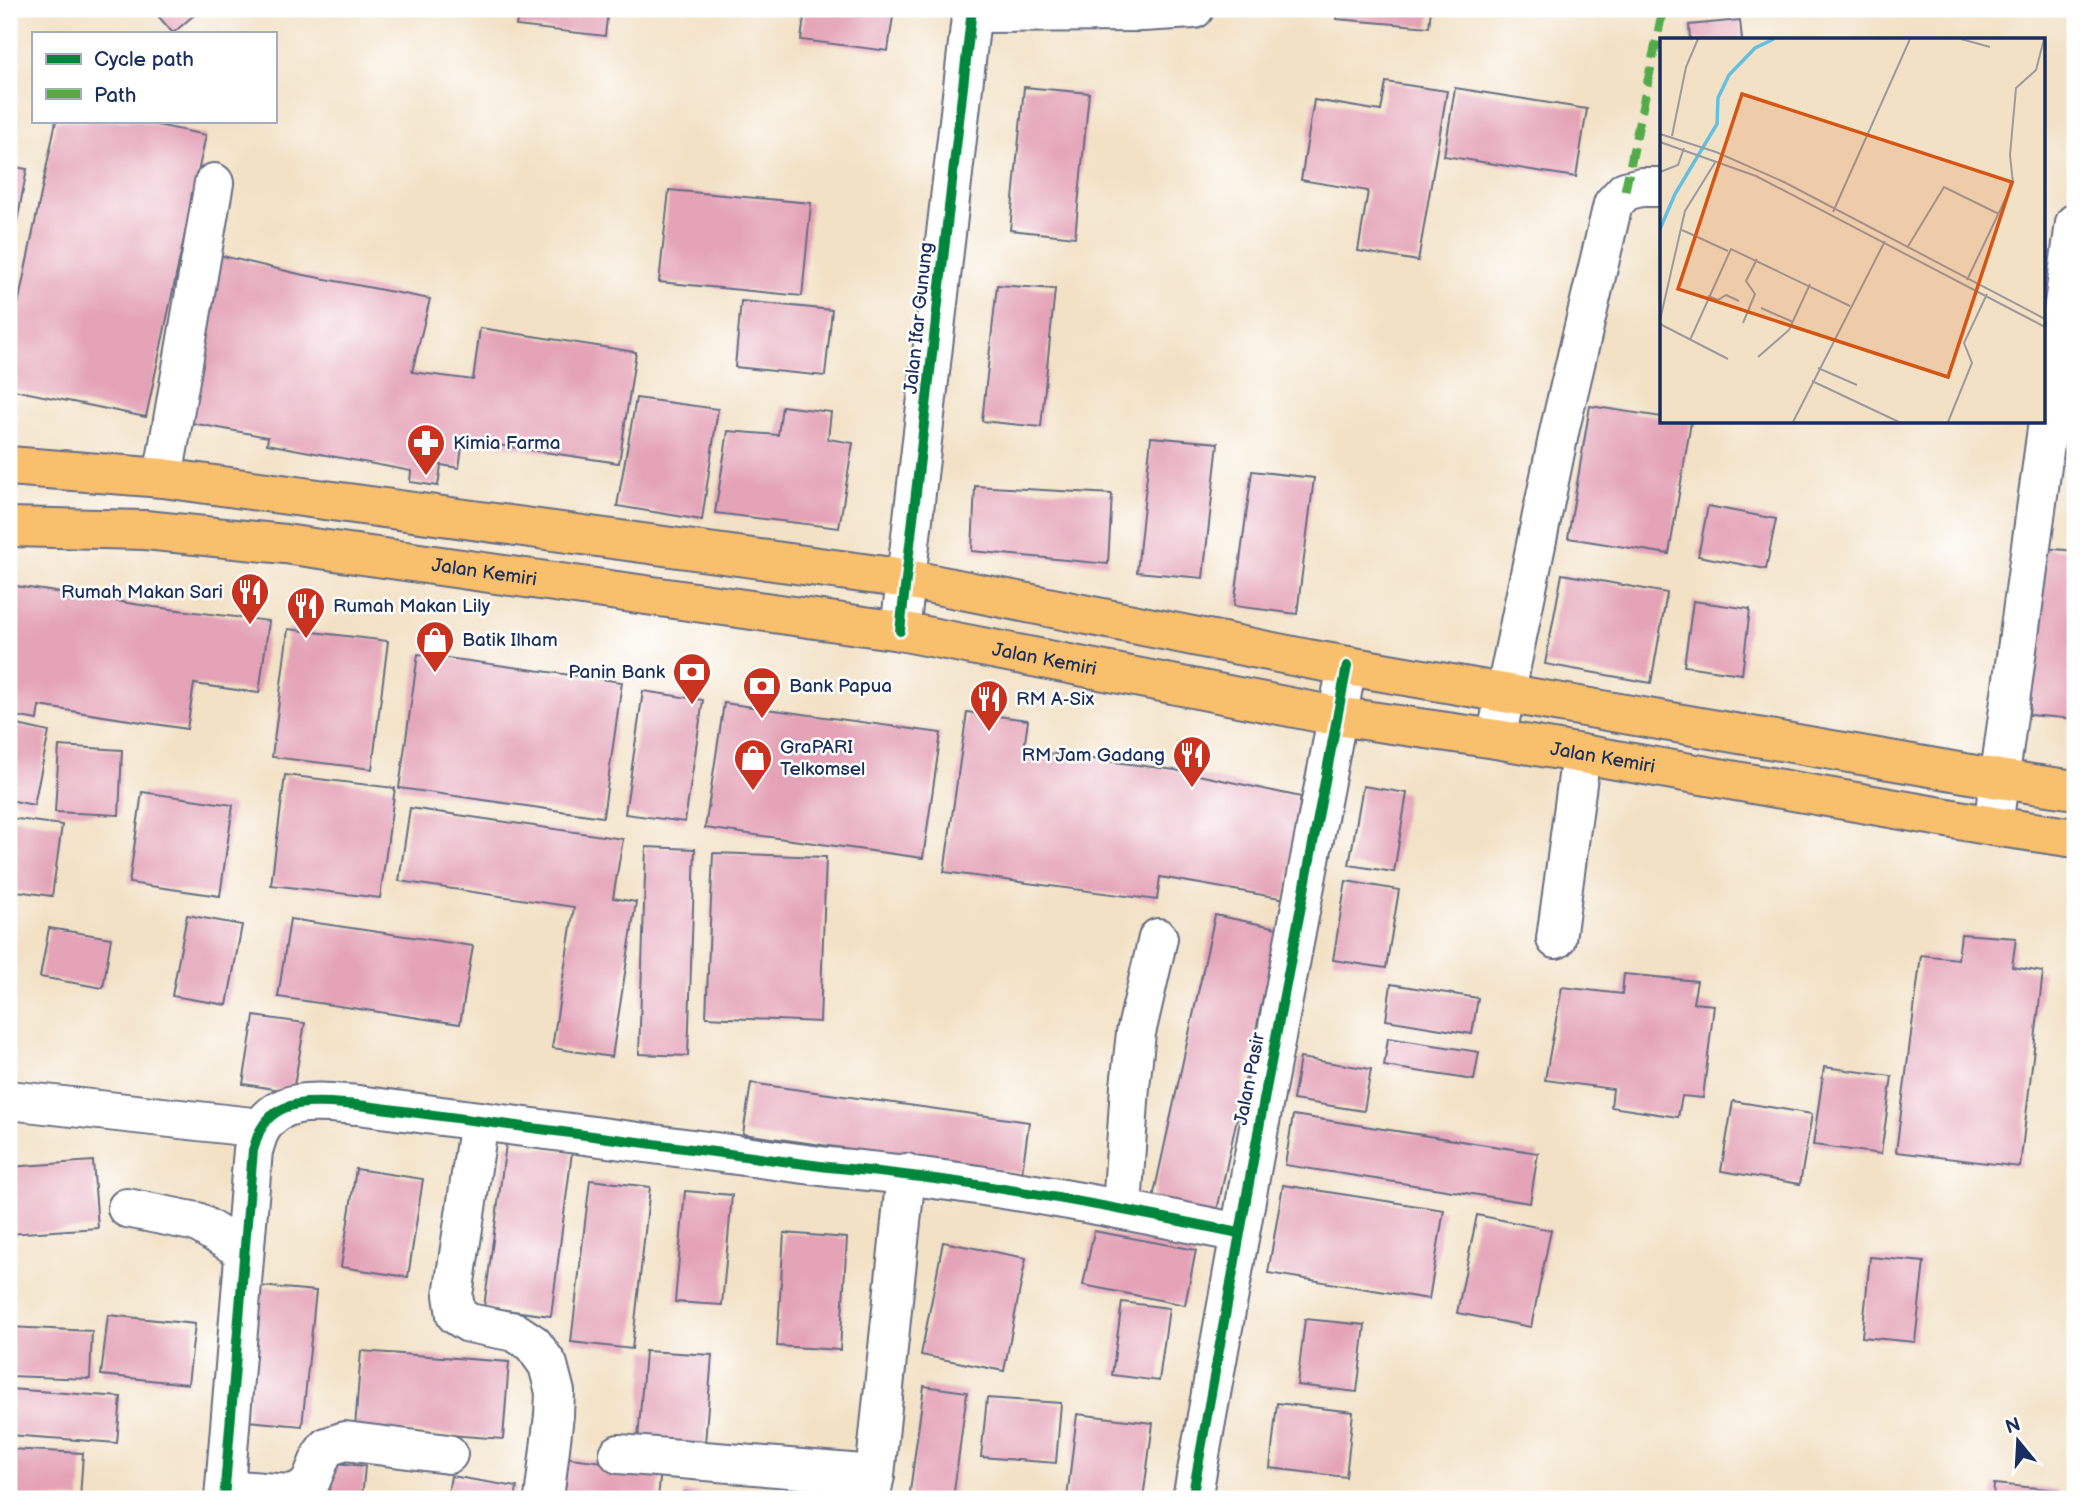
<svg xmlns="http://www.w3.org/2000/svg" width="2084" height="1508" font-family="'Balsamiq Sans',sans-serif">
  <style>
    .building { fill: #e4a3b7 }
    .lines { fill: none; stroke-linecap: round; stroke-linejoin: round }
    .minor-casing { stroke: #666d82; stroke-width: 42 }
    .highway-casing { stroke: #666d82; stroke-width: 42 }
    .minor { stroke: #fff; stroke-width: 38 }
    .highway { stroke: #f8bf6c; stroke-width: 38 }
    .quiet { stroke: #52ab49; stroke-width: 9; stroke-dasharray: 18 9; stroke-linecap: butt }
    .cycleway-casing { stroke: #fff; stroke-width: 15 }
    .cycleway { stroke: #00873e; stroke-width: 10 }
    .labels { text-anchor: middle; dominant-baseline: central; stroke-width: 5; stroke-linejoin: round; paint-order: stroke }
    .street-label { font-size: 19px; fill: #1b2f5e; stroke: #fff }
    .poi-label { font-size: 19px; fill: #1b2f5e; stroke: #fff; text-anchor: start }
    .inset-river { fill: none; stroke: #63c0e1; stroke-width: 3.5 }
    .inset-road { fill: none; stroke: #9c9a9c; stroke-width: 2 }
    .view { fill: #d45514; fill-opacity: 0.15; stroke: #d45514; stroke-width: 3.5 }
    .inset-edge { fill: none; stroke: #1b2f5e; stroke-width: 3.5 }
  </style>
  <rect width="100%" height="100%" fill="#fff"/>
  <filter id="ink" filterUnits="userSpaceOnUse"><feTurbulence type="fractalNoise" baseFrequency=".0143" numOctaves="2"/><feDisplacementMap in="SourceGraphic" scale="14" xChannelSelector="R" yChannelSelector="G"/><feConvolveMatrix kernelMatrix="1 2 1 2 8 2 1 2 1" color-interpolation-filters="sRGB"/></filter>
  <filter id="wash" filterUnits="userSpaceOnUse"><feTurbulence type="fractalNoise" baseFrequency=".00686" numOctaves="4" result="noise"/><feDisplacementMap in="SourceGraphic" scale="28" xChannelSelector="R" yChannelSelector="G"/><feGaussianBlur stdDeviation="1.57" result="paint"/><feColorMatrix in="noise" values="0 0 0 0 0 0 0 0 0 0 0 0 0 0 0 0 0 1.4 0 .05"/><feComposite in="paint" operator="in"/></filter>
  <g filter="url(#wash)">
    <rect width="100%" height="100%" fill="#f2e1c5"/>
    <g id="blocks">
      <g class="building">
        <path d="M152 9H201L173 33Z"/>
        <path d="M519 9H608L605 36 516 26Z"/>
        <path d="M805 9H894L888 51 801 40Z"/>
        <path d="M1338 9H1431L1429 27 1337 19Z"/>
        <path d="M1740 20 1742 40H1690L1689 25Z"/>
        <path d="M1386 82 1447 91 1418 261 1358 251 1368 191 1301 180 1314 100 1381 111Z"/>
        <path d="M1024 87 1089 93 1075 237 1010 230Z"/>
        <path d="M1455 88 1587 109 1576 177 1444 156Z"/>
        <path d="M56 121H138L206 135 146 417 9 389V348Z"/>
        <path d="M9 166 27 169 12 248 9 247Z"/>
        <path d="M669 190 811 203 802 296 659 282Z"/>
        <path d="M210 253 299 274 430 299 412 372 473 380 480 328 636 352 619 463 463 440 459 468 441 465 438 486 410 482 411 471 267 444 268 437 175 420Z"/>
        <path d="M997 285 1055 289 1041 427 982 421Z"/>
        <path d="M741 301 832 310 825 376 735 367Z"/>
        <path d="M636 398 718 409 702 520 617 506Z"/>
        <path d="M782 406 831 412 828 439 853 443 839 528 715 513 728 431 778 435Z"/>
        <path d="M1590 406 1662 417V422H1691L1669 554 1568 538Z"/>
        <path d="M1151 437 1218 443 1203 578 1137 572Z"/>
        <path d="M1252 471 1314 478 1297 614 1234 606Z"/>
        <path d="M975 486 1112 494 1108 564 972 551Z"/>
        <path d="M1708 506 1776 519 1766 569 1698 556Z"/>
        <path d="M2044 548 2075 551V719L2029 715Z"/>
        <path d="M1562 574 1667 593 1651 683 1545 664Z"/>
        <path d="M9 585 154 607 269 621 259 693 194 684 187 729 39 706 37 720 9 715Z"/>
        <path d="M1693 601 1750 609 1742 674 1684 666Z"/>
        <path d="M288 629 388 641 372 769 272 757Z"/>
        <path d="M418 654 622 682 603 817 399 788Z"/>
        <path d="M643 691 703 700 685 822 625 814Z"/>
        <path d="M724 703 941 733 923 858 705 828Z"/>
        <path d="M967 712 1028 720 1024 750 1175 770 1301 797 1286 899 1160 877 1157 900 944 872Z"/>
        <path d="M9 723 49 732 34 805 9 800Z"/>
        <path d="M59 746 122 750 119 815 55 812Z"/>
        <path d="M285 775 395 788 380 898 271 885Z"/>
        <path d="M1363 786 1407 793 1394 872 1349 865Z"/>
        <path d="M142 792 233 805 220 896 129 883Z"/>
        <path d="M410 808 623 839 613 898 636 902 612 1057 552 1048 574 907 399 881Z"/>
        <path d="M10 818 62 825 52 896 9 890Z"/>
        <path d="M646 847 695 849 688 1056 639 1054Z"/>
        <path d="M713 853 826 857 820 1022 706 1017Z"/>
        <path d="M1346 881 1399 890 1386 968 1333 960Z"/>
        <path d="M187 915 242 925 227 1005 172 996Z"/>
        <path d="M1215 915 1278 928 1215 1220 1151 1207Z"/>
        <path d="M290 919 473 946 460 1024 278 997Z"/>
        <path d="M49 928 111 938 103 988 40 977Z"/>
        <path d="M1961 934 2016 938 2012 967 2043 972 2020 1167 1896 1152 1921 955 1958 959Z"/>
        <path d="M1624 974 1697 981 1693 1003 1714 1005 1703 1098 1682 1096 1678 1117 1611 1107 1613 1089 1545 1080 1562 987 1622 994Z"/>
        <path d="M1391 984 1478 998 1472 1034 1386 1020Z"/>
        <path d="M254 1016 305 1023 293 1092 243 1084Z"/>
        <path d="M1388 1038 1479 1052 1474 1080 1384 1066Z"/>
        <path d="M1300 1058 1371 1069 1364 1111 1293 1100Z"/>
        <path d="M1824 1067 1892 1076 1881 1154 1813 1145Z"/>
        <path d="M751 1083 1029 1122 1022 1173 743 1134Z"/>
        <path d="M1733 1101 1812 1114 1800 1184 1721 1171Z"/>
        <path d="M1293 1115 1538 1153 1530 1203 1285 1165Z"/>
        <path d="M506 1144 572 1152 551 1316 484 1307Z"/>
        <path d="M93 1161 98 1228 9 1234V1167Z"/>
        <path d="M356 1169 423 1179 408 1277 341 1267Z"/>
        <path d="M590 1180 650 1187 632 1349 571 1342Z"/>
        <path d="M1283 1185 1444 1210 1429 1299 1268 1273Z"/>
        <path d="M685 1191 732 1195 722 1305 675 1302Z"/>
        <path d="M1477 1215 1551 1230 1531 1327 1457 1313Z"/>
        <path d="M1094 1231 1196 1250 1185 1305 1083 1285Z"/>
        <path d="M784 1233 847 1238 840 1350 777 1346Z"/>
        <path d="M943 1242 1026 1258 1004 1371 921 1355Z"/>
        <path d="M1870 1257 1924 1262 1915 1342 1862 1337Z"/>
        <path d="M260 1286 316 1291 302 1426 247 1421Z"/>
        <path d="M1122 1302 1169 1308 1159 1381 1112 1375Z"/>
        <path d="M108 1315 195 1324 188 1384 101 1375Z"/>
        <path d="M1305 1319 1365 1325 1357 1392 1297 1385Z"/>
        <path d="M9 1327 92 1331 90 1379 9 1376Z"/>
        <path d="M361 1351 509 1362 503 1439 355 1428Z"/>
        <path d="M645 1351 712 1355 704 1457 637 1453Z"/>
        <path d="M924 1386 967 1392 953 1499H909Z"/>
        <path d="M9 1389 121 1397 117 1443 9 1435Z"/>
        <path d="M987 1398 1061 1403 1056 1463 981 1457Z"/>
        <path d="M1277 1403 1353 1412 1346 1477 1270 1468Z"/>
        <path d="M1077 1414 1153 1423 1143 1499 1067 1498Z"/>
        <path d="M9 1449 83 1453 80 1499 9 1498Z"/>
        <path d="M554 1456 661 1469 658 1499H549Z"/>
        <path d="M326 1462 365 1466 362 1499H322Z"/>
        <path d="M451 1476 517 1487 515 1499H447Z"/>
        <path d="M1994 1484 2059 1490 2058 1499H1993Z"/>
        <path d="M683 1492 742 1497V1499H683Z"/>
      </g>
    </g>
  </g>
  <g filter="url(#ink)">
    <use href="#blocks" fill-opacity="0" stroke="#666d82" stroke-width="2"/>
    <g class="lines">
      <defs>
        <g id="minor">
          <path d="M971 13 1142 12 1194 9"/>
          <path d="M163 478 214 183"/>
          <path d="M900 631 972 9"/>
          <path d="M1496 739 1560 428 1613 204 1625 191 1641 187H1662"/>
          <path d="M1993 826 2075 223"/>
          <path d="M1556 939 1581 754"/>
          <path d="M9 1100 261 1128"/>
          <path d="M479 1121 453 1295 456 1315 469 1323 515 1332 533 1344 548 1365 555 1392 554 1415 544 1499"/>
          <path d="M127 1208 197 1222 244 1251"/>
          <path d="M1122 1209 1130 1086 1136 1033 1158 938"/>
          <path d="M619 1454 875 1475"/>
          <path d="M225 1489 289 1494 300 1491 310 1483 322 1454 327 1447 345 1441 448 1454"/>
          <path d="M224 1499 253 1150C256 1143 257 1135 261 1129 280 1094 325 1103 358 1105L828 1167C966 1179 1103 1205 1239 1233"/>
          <path d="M870 1499 875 1475 906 1173"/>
          <path d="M1192 1499 1266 1089 1347 666"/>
        </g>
        <g id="highway">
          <path d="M9 466 163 478 907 579 1308 659 1999 779 2075 790"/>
          <path id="s1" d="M9 527 145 530 285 544 900 631 1336 716 1496 739 1993 826 2075 838"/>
        </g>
      </defs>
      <use href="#minor" class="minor-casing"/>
      <use href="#highway" class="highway-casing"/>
      <use href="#minor" class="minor"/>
      <use href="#highway" class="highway"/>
      <path class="quiet" d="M1625 191 1663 9"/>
      <defs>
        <g id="cycleway">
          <path d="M900 631 972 9"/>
          <path d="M224 1499 253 1150C256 1143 257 1135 261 1129 280 1094 325 1103 358 1105L828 1167C966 1179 1103 1205 1239 1233"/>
          <path d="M1192 1499 1266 1089 1347 666"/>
        </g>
      </defs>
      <use href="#cycleway" class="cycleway-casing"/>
      <use href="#cycleway" class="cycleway"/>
    </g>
  </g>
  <defs>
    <symbol id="pharmacy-pin" viewBox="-11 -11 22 30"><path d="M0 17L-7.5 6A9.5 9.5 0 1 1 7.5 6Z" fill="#c8321e" stroke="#fff"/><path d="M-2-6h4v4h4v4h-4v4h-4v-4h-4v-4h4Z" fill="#fff"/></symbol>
    <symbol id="restaurant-pin" viewBox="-11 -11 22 30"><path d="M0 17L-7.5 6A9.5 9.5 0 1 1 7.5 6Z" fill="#c8321e" stroke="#fff"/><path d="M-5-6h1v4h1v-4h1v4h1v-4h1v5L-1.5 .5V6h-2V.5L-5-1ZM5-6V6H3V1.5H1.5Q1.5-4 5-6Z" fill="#fff"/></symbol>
    <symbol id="shop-pin" viewBox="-11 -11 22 30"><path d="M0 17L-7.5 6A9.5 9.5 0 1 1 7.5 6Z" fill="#c8321e" stroke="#fff"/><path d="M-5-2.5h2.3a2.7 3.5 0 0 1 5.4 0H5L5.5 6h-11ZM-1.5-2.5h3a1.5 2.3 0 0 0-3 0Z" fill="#fff"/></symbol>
    <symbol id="bank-pin" viewBox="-11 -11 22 30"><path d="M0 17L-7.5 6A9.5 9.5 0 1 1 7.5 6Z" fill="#c8321e" stroke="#fff"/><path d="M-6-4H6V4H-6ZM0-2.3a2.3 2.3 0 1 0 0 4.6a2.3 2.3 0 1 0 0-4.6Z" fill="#fff"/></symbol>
  </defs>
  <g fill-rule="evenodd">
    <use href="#pharmacy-pin" x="404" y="421" width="44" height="60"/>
    <use href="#restaurant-pin" x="228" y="570" width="44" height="60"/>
    <use href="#restaurant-pin" x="284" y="584" width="44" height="60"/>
    <use href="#shop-pin" x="413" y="618" width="44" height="60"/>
    <use href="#bank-pin" x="670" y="650" width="44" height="60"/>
    <use href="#bank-pin" x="740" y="664" width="44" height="60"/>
    <use href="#restaurant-pin" x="967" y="677" width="44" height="60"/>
    <use href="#restaurant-pin" x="1170" y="733" width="44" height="60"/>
    <use href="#shop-pin" x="731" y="736" width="44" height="60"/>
  </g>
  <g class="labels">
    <g class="street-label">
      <text transform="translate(919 318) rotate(-84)">Jalan Ifar Gunung</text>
      <text stroke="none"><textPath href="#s1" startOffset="478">Jalan Kemiri</textPath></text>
      <text stroke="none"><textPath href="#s1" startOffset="1045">Jalan Kemiri</textPath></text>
      <text stroke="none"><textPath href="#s1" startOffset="1612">Jalan Kemiri</textPath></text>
      <text transform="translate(1250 1079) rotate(-79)">Jalan Pasir</text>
    </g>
    <g class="poi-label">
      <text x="453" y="443">Kimia Farma</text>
      <text x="223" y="592" text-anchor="end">Rumah Makan Sari</text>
      <text x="333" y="606">Rumah Makan Lily</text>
      <text x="462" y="640">Batik Ilham</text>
      <text x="665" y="672" text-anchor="end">Panin Bank</text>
      <text x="789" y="686">Bank Papua</text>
      <text x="1016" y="699">RM A-Six</text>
      <text x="780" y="747">GraPARI<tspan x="780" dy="22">Telkomsel</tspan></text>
      <text x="1165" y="755" text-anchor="end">RM Jam Gadang</text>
    </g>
  </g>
  <g transform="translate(1660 38)">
    <rect width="385" height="385" fill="#f2e1c5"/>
    <path class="inset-river" d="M0 191 15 156 57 86 58 60 69 37 95 10 114 1"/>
    <path class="inset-road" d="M301 1 330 9M0 96 56 114 124 144 385 281M12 98 26 29 38 1M0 104 96 138 385 289M0 134 18 127 24 110M173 174 250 1M22 192 68 213M247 210 284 149 339 176M307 242 353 145 350 117 356 50 376 32 384 1M48 258 58 262 66 257 79 263M101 270 133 284M0 282 25 173 56 123M83 285 95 256 86 243 97 221M0 286 68 321M30 302 71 211 190 268M98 319 129 292 150 246M158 330 197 347M152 343 239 384M133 384 225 203M288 384 312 325 304 305 327 256"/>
    <path class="view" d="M82 56 352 144 288 339 18 251Z"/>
    <rect width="385" height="385" class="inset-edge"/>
  </g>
  <rect width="2084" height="1508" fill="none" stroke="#fff" stroke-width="35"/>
  <rect x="32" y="32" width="245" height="91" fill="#ffffff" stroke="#a4acbf" stroke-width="2"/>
  <rect x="46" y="54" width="35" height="10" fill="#00873e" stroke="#a4acbf" stroke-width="2"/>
  <text x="94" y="66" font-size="21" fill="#1b2f5e">Cycle path</text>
  <rect x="46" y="89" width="35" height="10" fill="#52ab49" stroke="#a4acbf" stroke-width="2"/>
  <text x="94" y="102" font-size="21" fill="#1b2f5e">Path</text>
  <g transform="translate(2018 1441) rotate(342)" stroke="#ffffff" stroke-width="5" paint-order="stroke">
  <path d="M0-5L12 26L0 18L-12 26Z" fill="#1b2f5e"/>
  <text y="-10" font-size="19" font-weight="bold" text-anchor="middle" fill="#1b2f5e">N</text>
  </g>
</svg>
